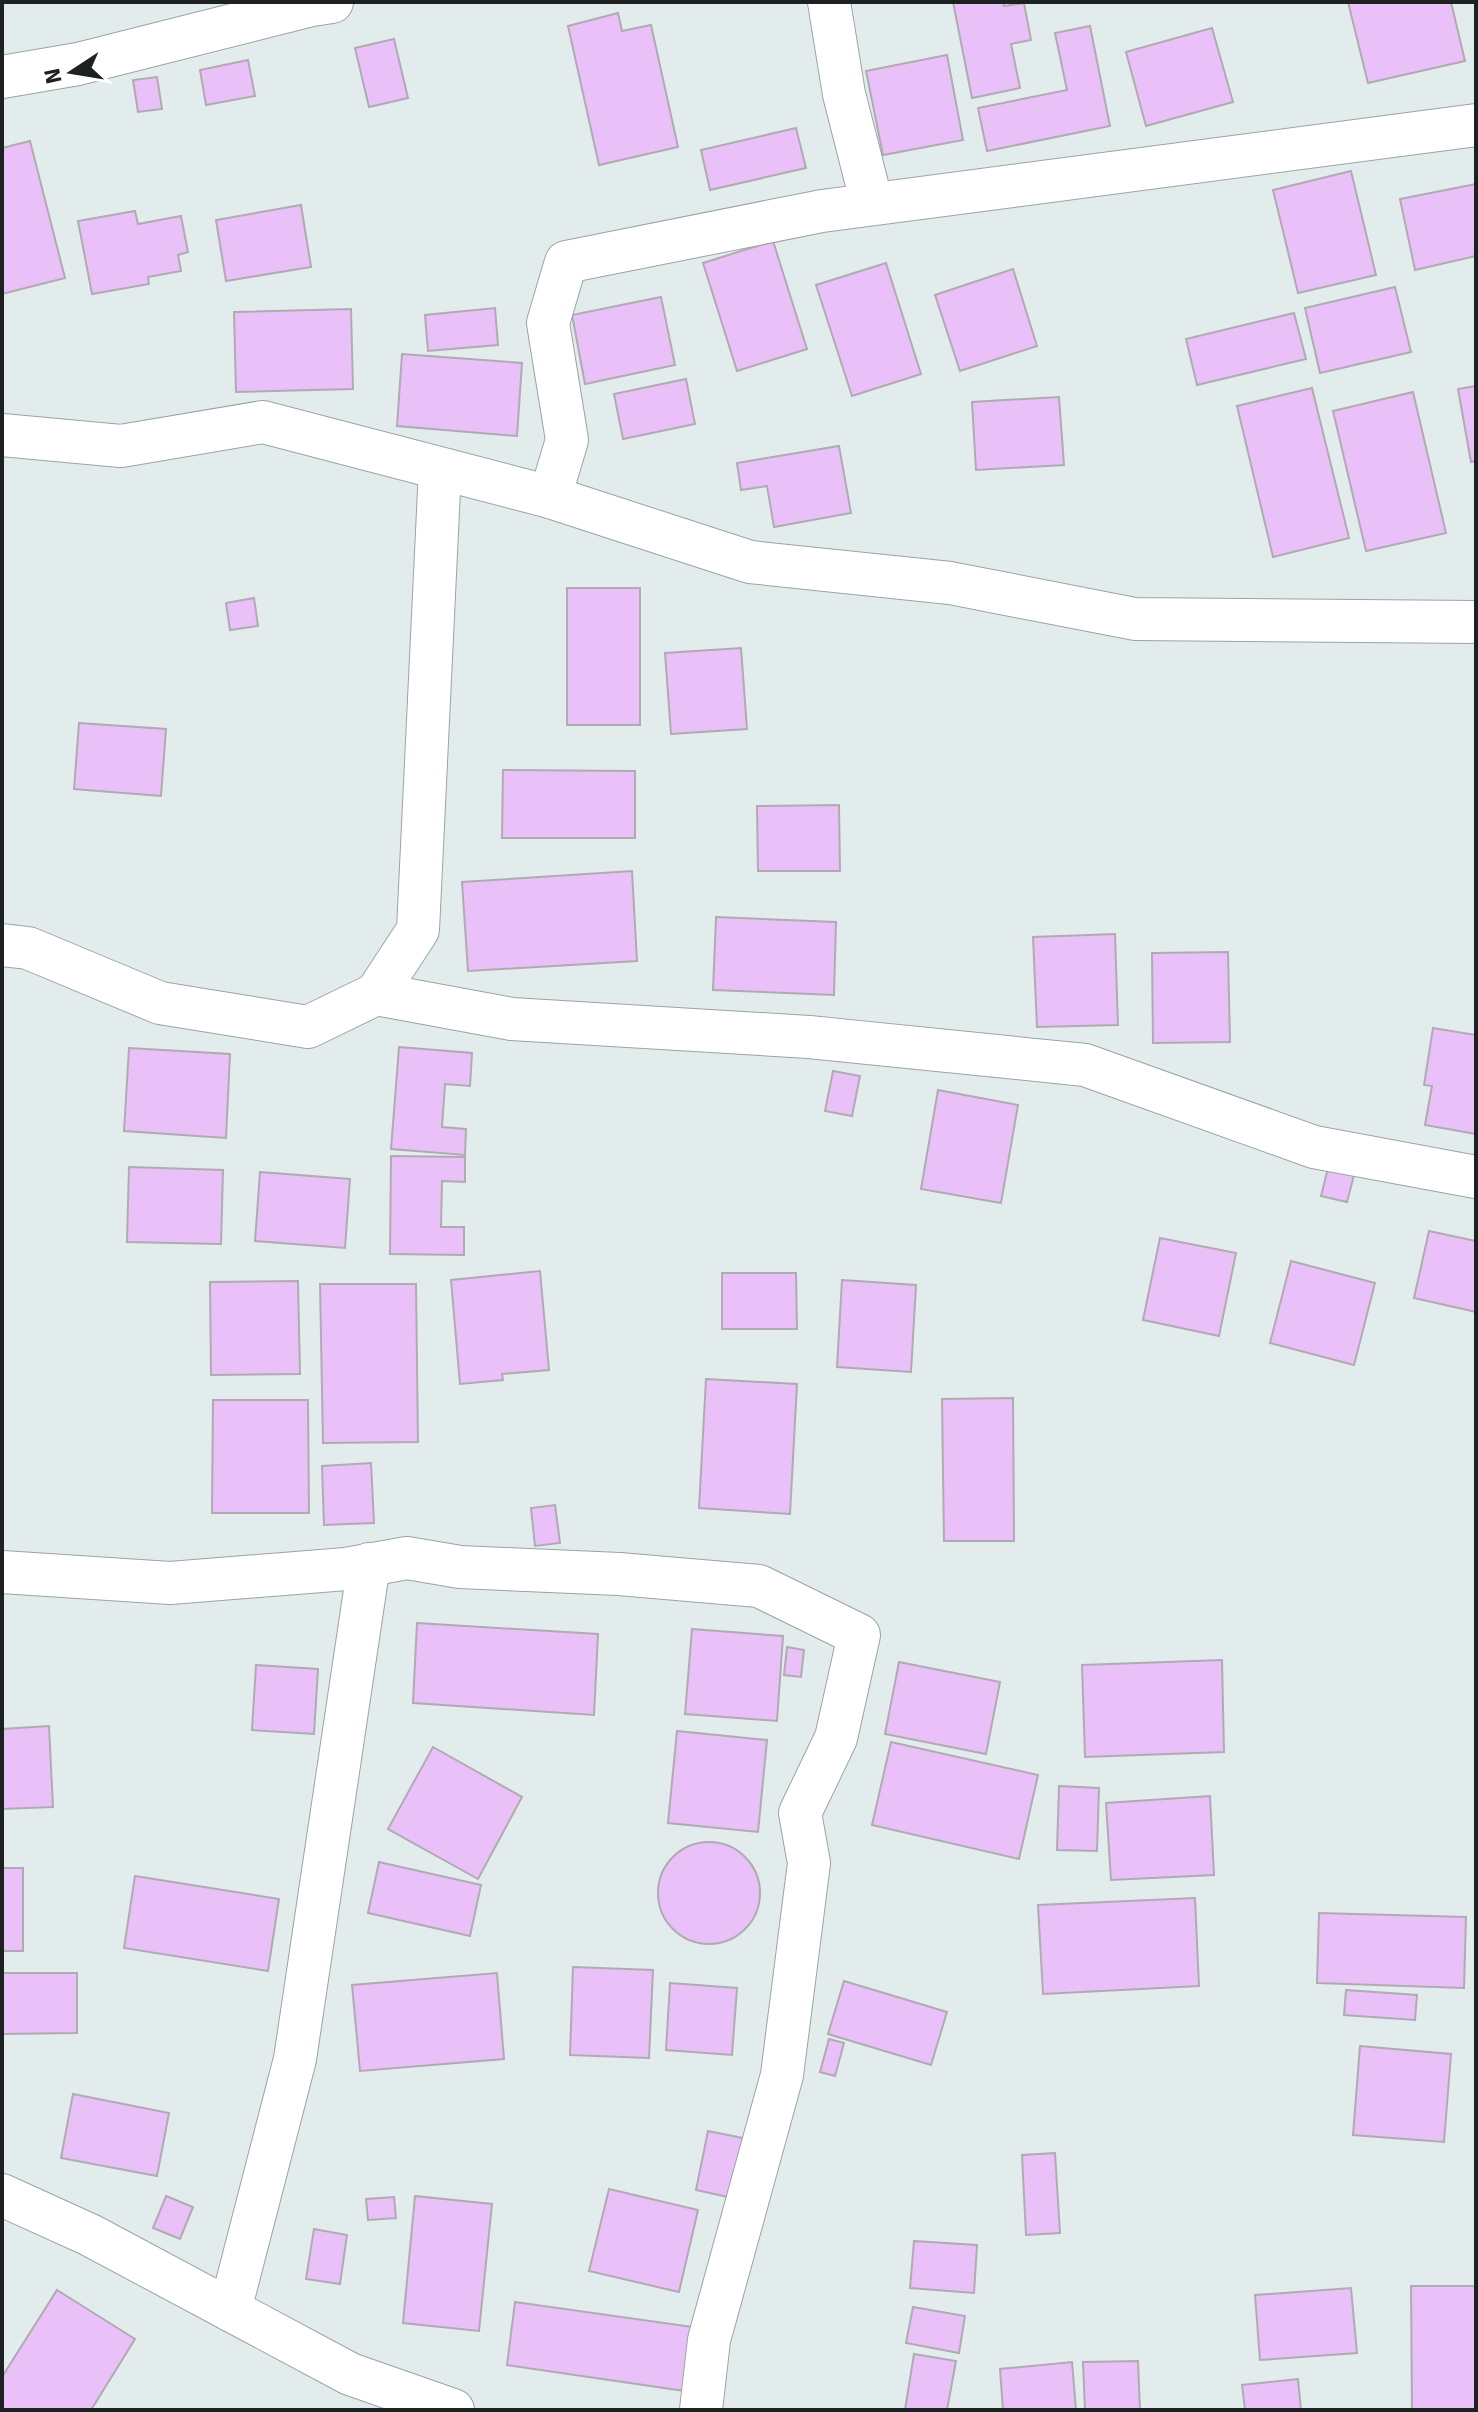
<svg xmlns="http://www.w3.org/2000/svg" width="1478" height="2412" font-family="Signika,sans-serif">
  <style>
    .building { fill: #eac0f9; stroke: #b0abb2; stroke-width: 2 }
    .lines { fill: none; stroke-linecap: round; stroke-linejoin: round }
    .minor-casing { stroke: #9ba4a3; stroke-width: 44 }
    .minor { stroke: #fff; stroke-width: 42 }
  </style>
  <rect width="100%" height="100%" fill="#e2ecec"/>
  <g class="building">
    <path d="M953 2H1003L1004 6 1024 3 1031 40 1011 44 1020 88 972 98Z"/>
    <path d="M1348 2H1451L1465 61 1368 83Z"/>
    <path d="M618 13 622 31 651 25 678 147 599 165 568 26Z"/>
    <path d="M1090 26 1110 126 987 151 978 108 1067 90 1055 33Z"/>
    <path d="M1212 28 1233 102 1146 126 1126 52Z"/>
    <path d="M394 39 408 98 369 107 355 48Z"/>
    <path d="M947 55 963 140 883 155 866 71Z"/>
    <path d="M248 60 255 96 206 105 200 70Z"/>
    <path d="M157 77 162 109 138 112 133 80Z"/>
    <path d="M796 128 806 168 710 190 701 150Z"/>
    <path d="M30 141 65 278 2 294V148Z"/>
    <path d="M1351 171 1376 275 1298 293 1273 190Z"/>
    <path d="M1476 184V256L1415 270 1400 199Z"/>
    <path d="M301 205 311 267 226 281 216 220Z"/>
    <path d="M135 211 138 224 181 216 188 252 178 255 181 271 148 277 149 284 92 294 78 221Z"/>
    <path d="M773 241 807 349 737 371 703 263Z"/>
    <path d="M886 263 921 374 852 396 816 285Z"/>
    <path d="M1013 269 1037 346 960 371 935 295Z"/>
    <path d="M1395 287 1411 352 1320 373 1305 308Z"/>
    <path d="M661 297 675 365 585 384 572 315Z"/>
    <path d="M495 308 498 345 428 351 425 315Z"/>
    <path d="M351 309 353 389 236 392 234 312Z"/>
    <path d="M1294 313 1306 359 1197 385 1186 339Z"/>
    <path d="M402 354 522 363 517 436 397 426Z"/>
    <path d="M686 379 695 424 623 439 614 394Z"/>
    <path d="M1476 386V461L1471 462 1458 389Z"/>
    <path d="M1312 388 1349 538 1273 557 1237 406Z"/>
    <path d="M1413 392 1446 533 1366 551 1333 411Z"/>
    <path d="M1059 397 1064 465 976 470 972 402Z"/>
    <path d="M839 446 851 513 774 527 767 486 741 490 737 463Z"/>
    <rect x="567" y="588" width="73" height="137"/>
    <path d="M254 598 258 626 230 630 226 603Z"/>
    <path d="M741 648 747 729 671 734 665 653Z"/>
    <path d="M79 723 166 729 161 796 74 789Z"/>
    <path d="M503 770 635 771V838H502Z"/>
    <path d="M839 805 840 871H758L757 806Z"/>
    <path d="M632 871 637 961 468 971 462 882Z"/>
    <path d="M716 917 836 922 834 995 713 990Z"/>
    <path d="M1115 934 1118 1025 1037 1027 1033 937Z"/>
    <path d="M1228 952 1230 1042 1153 1043 1152 953Z"/>
    <path d="M1433 1028 1476 1035V1134L1425 1125 1432 1086 1424 1085Z"/>
    <path d="M399 1047 472 1053 470 1086 445 1084 442 1127 466 1129 465 1155 391 1149Z"/>
    <path d="M129 1048 230 1054 226 1138 124 1131Z"/>
    <path d="M833 1071 860 1076 852 1116 825 1111Z"/>
    <path d="M938 1090 1018 1105 1001 1203 921 1189Z"/>
    <path d="M391 1156 465 1157V1182L442 1181 441 1227H464V1255L390 1254Z"/>
    <path d="M129 1167 223 1170 221 1244 127 1242Z"/>
    <path d="M1328 1168 1354 1175 1347 1202 1321 1196Z"/>
    <path d="M260 1172 350 1179 345 1248 255 1241Z"/>
    <path d="M1429 1231 1476 1241V1312L1414 1298Z"/>
    <path d="M1160 1238 1236 1253 1219 1336 1143 1320Z"/>
    <path d="M1291 1261 1375 1283 1354 1365 1270 1343Z"/>
    <path d="M540 1271 549 1370 502 1374 503 1380 460 1384 451 1280Z"/>
    <path d="M722 1273H796L797 1329H722Z"/>
    <path d="M842 1280 916 1285 911 1372 837 1367Z"/>
    <path d="M298 1281 300 1374 211 1375 210 1282Z"/>
    <path d="M320 1284H416L418 1442 323 1443Z"/>
    <path d="M706 1379 797 1384 790 1514 699 1508Z"/>
    <path d="M1013 1398 1014 1541H944L942 1399Z"/>
    <path d="M213 1400H308L309 1513H212Z"/>
    <path d="M371 1463 374 1523 324 1525 322 1466Z"/>
    <path d="M555 1505 560 1543 535 1546 531 1508Z"/>
    <path d="M417 1623 598 1634 594 1715 413 1703Z"/>
    <path d="M692 1629 783 1636 777 1721 685 1714Z"/>
    <path d="M787 1647 804 1650 801 1677 784 1675Z"/>
    <path d="M1222 1660 1224 1752 1085 1757 1082 1665Z"/>
    <path d="M899 1662 1000 1682 986 1754 885 1734Z"/>
    <path d="M256 1665 318 1669 314 1734 252 1730Z"/>
    <path d="M49 1726 53 1807 2 1809V1729Z"/>
    <path d="M677 1731 767 1740 758 1832 668 1823Z"/>
    <path d="M891 1742 1038 1775 1019 1859 872 1825Z"/>
    <path d="M433 1747 522 1797 478 1879 388 1829Z"/>
    <path d="M1059 1786 1099 1788 1097 1851 1057 1850Z"/>
    <path d="M1210 1796 1214 1875 1111 1880 1106 1803Z"/>
    <circle cx="709" cy="1893" r="51"/>
    <path d="M379 1862 481 1885 470 1936 368 1913Z"/>
    <rect x="2" y="1868" width="21" height="83"/>
    <path d="M135 1876 279 1899 268 1971 124 1948Z"/>
    <path d="M1195 1898 1199 1986 1043 1994 1038 1905Z"/>
    <path d="M1319 1913 1466 1917 1464 1988 1317 1983Z"/>
    <path d="M573 1967 653 1970 649 2058 570 2055Z"/>
    <path d="M2 1973H77V2033L2 2034Z"/>
    <path d="M497 1973 504 2059 360 2071 352 1985Z"/>
    <path d="M844 1981 947 2012 931 2065 828 2034Z"/>
    <path d="M670 1983 737 1988 732 2055 666 2050Z"/>
    <path d="M1346 1990 1417 1995 1415 2020 1344 2015Z"/>
    <path d="M829 2039 844 2043 835 2076 820 2072Z"/>
    <path d="M1360 2046 1451 2054 1444 2142 1353 2135Z"/>
    <path d="M73 2094 169 2113 157 2176 61 2158Z"/>
    <path d="M708 2131 748 2139 737 2199 696 2190Z"/>
    <path d="M1055 2153 1060 2233 1026 2235 1022 2155Z"/>
    <path d="M609 2189 698 2210 679 2292 589 2271Z"/>
    <path d="M166 2196 193 2207 180 2239 153 2228Z"/>
    <path d="M415 2196 492 2204 479 2331 403 2323Z"/>
    <path d="M394 2197 396 2218 368 2220 366 2199Z"/>
    <path d="M314 2229 347 2235 340 2284 306 2279Z"/>
    <path d="M914 2241 977 2245 974 2293 910 2288Z"/>
    <path d="M1411 2286H1476V2410H1412Z"/>
    <path d="M1351 2288 1357 2353 1260 2360 1255 2295Z"/>
    <path d="M57 2290 135 2339 91 2410H2V2377Z"/>
    <path d="M515 2302 693 2327 685 2391 507 2365Z"/>
    <path d="M913 2307 965 2316 959 2353 906 2343Z"/>
    <path d="M914 2354 956 2361 947 2410H905Z"/>
    <path d="M1138 2361 1140 2410H1085L1083 2362Z"/>
    <path d="M1072 2362 1076 2410H1003L1000 2369Z"/>
    <path d="M1298 2379 1301 2410H1245L1242 2385Z"/>
  </g>
  <g class="lines">
    <defs>
      <g id="minor">
        <path d="M829 2 844 94 872 204"/>
        <path d="M2 77 78 64 312 5 332 2"/>
        <path d="M2 435 121 446 263 422 550 497 567 440 548 323 566 262 822 211 1476 125"/>
        <path d="M550 497 750 562 950 583 1135 619 1476 622"/>
        <path d="M2 945 28 948 160 1003 308 1027 376 994 418 930 440 469"/>
        <path d="M376 994 512 1019 809 1037 1085 1065 1314 1147 1476 1177"/>
        <path d="M2 1572 170 1583 346 1569 407 1558 460 1567 619 1574 759 1586 859 1635 836 1738 800 1813 809 1863 782 2075 709 2340 701 2410"/>
        <path d="M2 2195 90 2235 350 2374 453 2410"/>
        <path d="M230 2310 295 2059 369 1564"/>
      </g>
    </defs>
    <use href="#minor" class="minor-casing"/>
    <use href="#minor" class="minor"/>
  </g>
  <rect width="1478" height="2412" fill="none" stroke="#1e2121" stroke-width="8"/>
  <g transform="translate(72 72) rotate(258)" stroke="#ffffff" stroke-width="6" paint-order="stroke">
  <path d="M0-6L14 30L0 20L-14 30Z" fill="#1e2121"/>
  <text y="-12" font-size="22" font-weight="bold" text-anchor="middle" fill="#1e2121">N</text>
  </g>
</svg>
